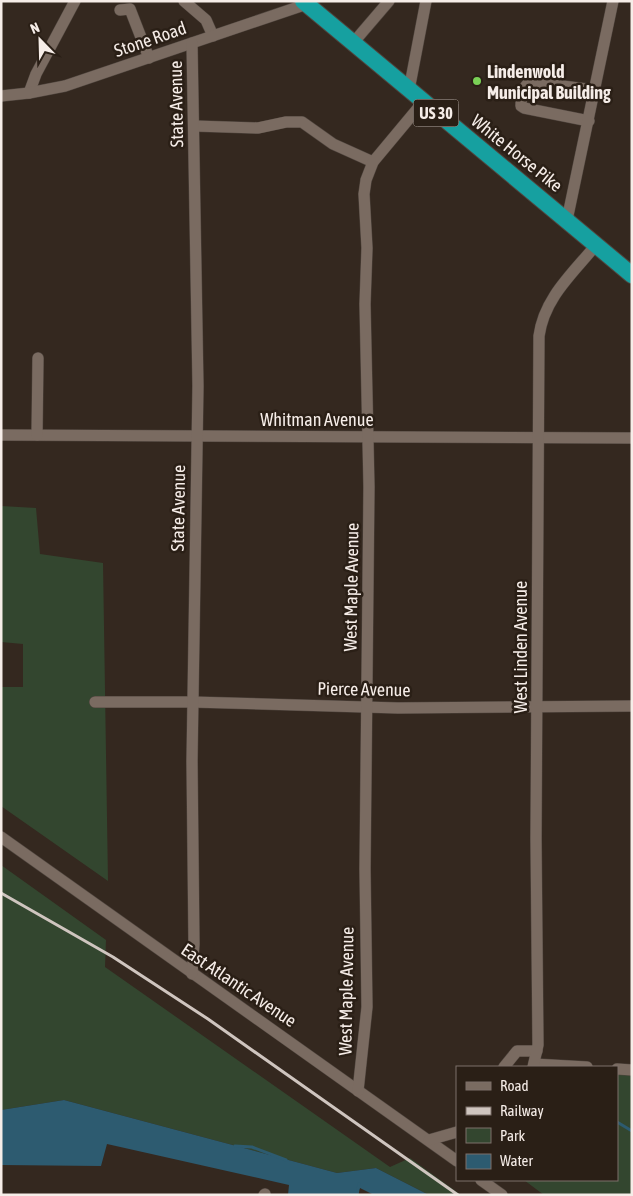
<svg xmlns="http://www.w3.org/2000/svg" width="633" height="1196" font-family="'Asap Condensed',sans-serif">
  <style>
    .green { fill: #33462f }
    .water { fill: #2d5b70 }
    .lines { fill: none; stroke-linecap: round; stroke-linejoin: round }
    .stream { stroke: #2d5b70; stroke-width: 3 }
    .minor-casing { stroke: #50463f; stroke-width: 12 }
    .highway-casing { stroke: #50463f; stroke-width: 18 }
    .minor { stroke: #7a6b61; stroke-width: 11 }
    .highway { stroke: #16a0a0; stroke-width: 16 }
    .rail { stroke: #cfc5bf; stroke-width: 3 }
    .poi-dot { fill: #7ad156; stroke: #2a1f16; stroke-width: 2 }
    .labels { text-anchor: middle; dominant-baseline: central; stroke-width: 5; stroke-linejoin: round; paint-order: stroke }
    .shield { fill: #2a1f16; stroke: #b9afa9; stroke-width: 1 }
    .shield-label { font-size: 16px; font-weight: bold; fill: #f6ede8 }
    .street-label { font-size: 18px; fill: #f6ede8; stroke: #2a1f16 }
    .poi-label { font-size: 18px; font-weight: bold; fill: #f6ede8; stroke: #2a1f16; text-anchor: start }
  </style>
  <rect width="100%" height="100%" fill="#34281f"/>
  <g class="green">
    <path d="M1 506 36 508 40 554 103 563 108 881 1 806V687H23V644L1 642Z"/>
    <path d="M1 865 106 940 105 967 390 1167 410 1158 461 1195H429L376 1168 337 1173 64 1100 1 1110Z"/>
    <path d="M632 1069V1195H544L524 1180H617V1070Z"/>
  </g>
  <path class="water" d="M64 1100 337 1173 376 1168 429 1195H374L360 1188 356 1195H288L289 1185 107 1144 101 1166 1 1165V1110Z"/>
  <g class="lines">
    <g class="stream">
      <path d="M617 1122 632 1131"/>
      <path d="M235 1146 252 1147 286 1160"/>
      <path d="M357 1195 359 1184"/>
    </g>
    <defs>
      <g id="minor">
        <path d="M184 1 206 20 213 36"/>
        <path d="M120 10 130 9 149 58"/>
        <path d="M353 43 389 1"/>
        <path d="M409 90 426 1"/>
        <path d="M29 93 36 74 75 1"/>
        <path d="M1 96 29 93 65 86 307 4"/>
        <path d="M589 121 524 108 521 106C521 97 522 87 530 82L595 90"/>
        <path d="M195 126 258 128 286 122H302L333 144 373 162"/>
        <path d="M567 220 613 1"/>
        <path d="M1 435 632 438"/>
        <path d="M37 435 38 358"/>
        <path d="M95 702H192L398 708 632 706"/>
        <path d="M1 837 457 1161"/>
        <path d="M192 974 194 944 192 761 198 386 192 43"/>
        <path d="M534 1064 587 1067"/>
        <path d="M504 1067 517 1051H537"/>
        <path d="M533 1067 538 1045 536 839 539 336C544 298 573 273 596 245"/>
        <path d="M617 1069 632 1070"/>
        <path d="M358 1091 367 1007 365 869 369 487 365 304 367 248 364 194 366 180 373 162 423 102"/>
        <path d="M429 1140 457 1132"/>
        <path d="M481 1180 502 1195"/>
        <path d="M264 1195 265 1194"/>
      </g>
      <path id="highway" d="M303 1 632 275"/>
    </defs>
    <use href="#minor" class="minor-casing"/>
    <use href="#highway" class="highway-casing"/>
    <use href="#minor" class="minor"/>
    <use href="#highway" class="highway"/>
    <path class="rail" d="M1 893 113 957 208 1019 458 1195"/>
  </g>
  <circle class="poi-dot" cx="477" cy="81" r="5"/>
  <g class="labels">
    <rect class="shield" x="413.5" y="99.5" width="45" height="27" rx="4"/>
    <g class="shield-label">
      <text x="436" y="113">US 30</text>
    </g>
    <g class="street-label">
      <text transform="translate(150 39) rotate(-19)">Stone Road</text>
      <text transform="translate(176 104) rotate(-91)">State Avenue</text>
      <text transform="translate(517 153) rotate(39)">White Horse Pike</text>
      <text x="317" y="419">Whitman Avenue</text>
      <text transform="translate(178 508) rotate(-89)">State Avenue</text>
      <text transform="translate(351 587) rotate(-89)">West Maple Avenue</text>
      <text transform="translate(520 647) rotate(-90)">West Linden Avenue</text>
      <text transform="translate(364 689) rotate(1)">Pierce Avenue</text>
      <text transform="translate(239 985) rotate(34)">East Atlantic Avenue</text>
      <text transform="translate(346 991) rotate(-89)">West Maple Avenue</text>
    </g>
    <g class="poi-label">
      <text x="487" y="71">Lindenwold<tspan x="487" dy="21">Municipal Building</tspan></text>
    </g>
  </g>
  <rect width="633" height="1196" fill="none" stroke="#f6ede8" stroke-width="5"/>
  <rect x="456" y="1066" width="162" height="115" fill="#2a1f16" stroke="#7c716a"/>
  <rect x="466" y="1082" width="25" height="8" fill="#7a6b61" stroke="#7c716a"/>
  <text x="500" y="1091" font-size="15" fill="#f6ede8">Road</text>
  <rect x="466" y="1107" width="25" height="8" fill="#cfc5bf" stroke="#7c716a"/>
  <text x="500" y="1116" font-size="15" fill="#f6ede8">Railway</text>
  <rect x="466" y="1128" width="25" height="15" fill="#33462f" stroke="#7c716a"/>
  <text x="500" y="1141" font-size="15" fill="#f6ede8">Park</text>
  <rect x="466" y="1154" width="25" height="15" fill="#2d5b70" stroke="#7c716a"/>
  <text x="500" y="1166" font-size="15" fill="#f6ede8">Water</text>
  <g transform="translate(40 40) rotate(337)" stroke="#2a1f16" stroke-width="4" paint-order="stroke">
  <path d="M0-4L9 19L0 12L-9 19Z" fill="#f6ede8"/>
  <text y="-8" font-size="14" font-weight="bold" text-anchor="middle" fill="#f6ede8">N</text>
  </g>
</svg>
